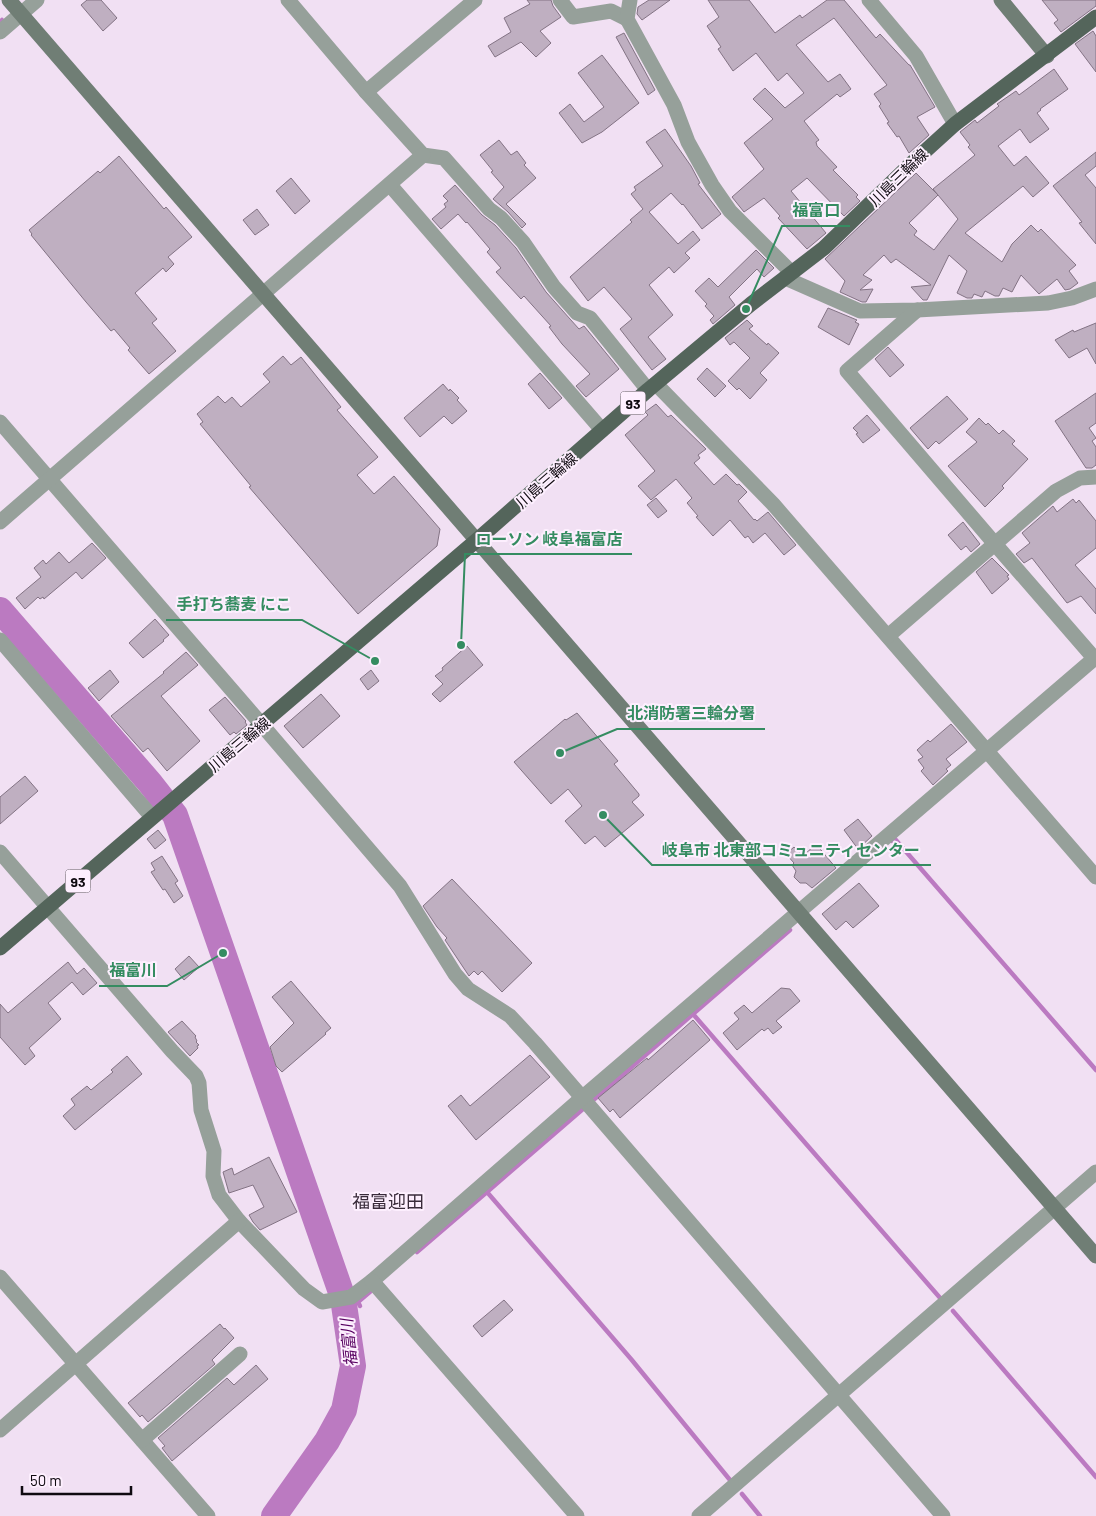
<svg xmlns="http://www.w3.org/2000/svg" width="1096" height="1516" font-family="Barlow,'Noto Sans JP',sans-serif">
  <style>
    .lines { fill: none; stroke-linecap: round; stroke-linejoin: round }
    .stream { stroke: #bb7ac1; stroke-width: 4.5 }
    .river { stroke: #bb7ac1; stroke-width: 26 }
    .building { fill: #bfafc1; stroke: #837384 }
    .street { stroke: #96a09a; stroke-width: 15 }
    .secondary { stroke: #707e75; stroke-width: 15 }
    .primary { stroke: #54655b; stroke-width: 15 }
    .labels { text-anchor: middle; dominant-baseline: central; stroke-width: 4; stroke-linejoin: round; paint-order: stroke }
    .shield { fill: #fdeffe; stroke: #564f57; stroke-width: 1 }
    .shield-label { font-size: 14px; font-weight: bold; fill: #0f0a10 }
    .street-label { font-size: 15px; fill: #0f0a10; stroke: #fdeffe }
    .water-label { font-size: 16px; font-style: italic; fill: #570060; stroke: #fdeffe }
    .quarter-label { font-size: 18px; fill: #392b3a; stroke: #fdeffe }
    .leader { fill: none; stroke: #358c61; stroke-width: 2 }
    .callout-dot { fill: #358c61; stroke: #fdeffe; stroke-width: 2 }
    .callout-label { font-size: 16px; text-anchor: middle; font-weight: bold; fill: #358c61; stroke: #fdeffe; stroke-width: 4; stroke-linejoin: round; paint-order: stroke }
  </style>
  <rect width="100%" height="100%" fill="#f1e0f3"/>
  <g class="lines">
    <g class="stream">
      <path d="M0 22 2 20"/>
      <path d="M892 841 895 839 1096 1070"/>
      <path d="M693 1014 790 930"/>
      <path d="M487 1192 693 1014 941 1299"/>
      <path d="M417 1252 487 1192 631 1359 730 1480"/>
      <path d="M360 1306 358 1302 371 1291"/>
      <path d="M345 1311 350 1310"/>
      <path d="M953 1311 1096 1477"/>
      <path d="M742 1494 760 1516"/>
    </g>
    <path class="river" d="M0 610 150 783 175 815 343 1298 353 1366 344 1410 327 1441 274 1516"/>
  </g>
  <g class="building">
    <path d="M87 0H101L117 18 103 31 81 5Z"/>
    <path d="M527 0H551L553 6 561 17 540 31 551 43 536 57 521 42 495 57 488 46 511 32 504 18 530 4Z"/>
    <path d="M649 0H670L642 20 637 14 638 7Z"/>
    <path d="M708 0H749L775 33 800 15 802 18 827 0H844L876 38 880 34 909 65H910L935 107 917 117 929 135 909 153 899 136 897 137 887 123 889 122 879 106 881 104 874 94 887 85 834 18 796 45 828 82 840 74 851 89 840 97 837 94 804 121 819 140 816 142 817 146 837 167 833 170 858 195 856 197 860 201 844 216 807 178 791 191 826 233 807 249 778 218 780 216 764 198 744 212 732 197 764 169 744 143 773 119 753 99 765 88 785 108 804 93 787 73 778 81 756 53 733 71 718 49 721 47 707 26 719 17Z"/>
    <path d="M1042 0H1096V6L1061 32 1054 23 1058 20Z"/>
    <path d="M1093 31 1096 36V72L1075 44Z"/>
    <path d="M624 33 655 90 648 95 616 37Z"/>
    <path d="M602 55 639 103 602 132 582 143 559 113 570 104 584 122 604 107 578 73Z"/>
    <path d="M1054 69 1068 89 1040 109 1041 110 1037 113 1049 129 1030 143 1020 129 998 146 1014 166 1026 156 1049 183 1033 197 1023 186 965 233 1002 262 1012 244 1031 225 1038 232 1041 229 1076 265 1069 271 1078 283 1070 289 1065 290 1057 279 1039 294 1021 275 1012 292 1003 288 999 296H995L985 291 982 297 974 294 972 298H967L957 293 967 271 949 255 927 300H923L911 287 931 285 896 259 891 263 884 255 863 275 872 280 860 290 873 289 866 302H862L840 292 845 281 825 259 916 173 938 195 909 223 917 231 914 235 934 250 958 219 933 189 975 155 968 147 970 145 960 132 975 120 977 123 999 106 997 104 1016 91 1019 95Z"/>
    <path d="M665 129 691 166 700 183 698 184 721 214 702 229 683 204 682 205 671 193 649 212 678 244 693 231 700 240 685 253 690 258 674 273 669 267 649 285 673 315 648 337 666 359 652 370 620 329 632 319 604 287 588 301 570 277 632 222 630 220 643 209 631 194 636 190 634 187 663 166 646 142Z"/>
    <path d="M499 140 511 155 517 151 526 163 524 165 536 178 506 204 526 224 522 228 508 212 493 199 504 187 491 172 493 171 480 155Z"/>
    <path d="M1096 152V166L1085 175 1096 188V244L1079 223 1082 222 1053 186Z"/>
    <path d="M119 156 164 209 166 207 192 237 168 257 174 264 166 272 163 268 135 293 157 319 152 323 176 351 149 374 128 350 130 348 114 329 111 331 86 302 31 235 32 234 29 230 98 171 100 173Z"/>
    <path d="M291 178 310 201 295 214 276 191Z"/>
    <path d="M455 185 482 215 495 225 516 248 546 292 570 319 579 329 584 326 619 369 586 397 576 386 590 374 562 344 549 327 551 326 524 296 521 299 496 272 501 268 487 252 490 249 467 222 466 223 458 214 441 229 432 219 446 207 444 204 448 201 443 196Z"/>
    <path d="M257 209 269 225 255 235 243 220Z"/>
    <path d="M756 250 774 268 764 277 757 269 729 297 735 305 713 324 710 320 714 316 705 306 707 304 695 291 709 278 718 287Z"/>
    <path d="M828 308 857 320 855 322 859 324 849 345 818 327Z"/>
    <path d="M747 320 753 326 749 329 767 345 768 343 779 353 760 373 767 380 750 399 739 388 737 390 728 381 750 358 734 342 730 345 725 338Z"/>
    <path d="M1096 323V364L1087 348 1069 358 1055 340 1073 330 1074 332Z"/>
    <path d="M888 347 904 365 890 377 875 359Z"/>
    <path d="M283 356 291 365 301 357 341 407 337 410 378 457 357 475 374 494 394 476 440 529 437 546 358 614 249 487 251 486 200 424 203 422 197 414 218 396 225 403 232 397 241 407 270 382 263 374Z"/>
    <path d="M707 368 726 386 715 397 697 379Z"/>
    <path d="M540 373 562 398 549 409 528 384Z"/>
    <path d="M443 384 449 391 450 389 459 398 457 400 467 411 452 424 444 416 420 437 404 418Z"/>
    <path d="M1096 393V423L1089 428 1096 438 1092 441 1096 447V465L1092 468H1086L1055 421Z"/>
    <path d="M947 396 968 419 939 444 936 441 928 449 910 428Z"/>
    <path d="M656 404 668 417 671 415 706 449 698 455 700 458 694 463 714 485 726 474 737 485 739 484 747 492 738 501 754 520 755 519 757 521 768 512 796 545 784 555 765 533 753 543 748 536 745 538 730 520 713 536 696 517 698 516 687 503 692 498 676 479 651 500 638 486 655 471 625 435 648 415 645 412Z"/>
    <path d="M867 415 880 430 863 443 856 434 858 433 853 428Z"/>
    <path d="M979 418 986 425 988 423 999 434 1003 430 1015 441 1012 444 1028 459 1002 486 1004 488 985 507 948 466 977 442 966 432Z"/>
    <path d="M656 498 667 511 658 518 647 505Z"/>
    <path d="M1073 499 1076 503 1079 500 1096 521V548L1075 565 1096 589V614L1081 596 1067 603 1032 558 1024 563 1016 554 1030 543 1022 533 1053 506 1057 512Z"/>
    <path d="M963 522 980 544 971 552 966 546 961 550 948 535Z"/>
    <path d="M92 543 106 558 82 579 76 572 44 599 43 597 40 599 38 597 25 609 16 598 41 577 34 568 43 560 46 564 59 552 69 563Z"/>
    <path d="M992 558 1009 575 1007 576 1009 579 992 594 976 572Z"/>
    <path d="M155 619 169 635 163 640 164 641 143 658 129 643Z"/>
    <path d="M467 646 483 665 440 702 432 694 443 684 435 676 443 670 442 668Z"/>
    <path d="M186 652 198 665 161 696 200 741 167 771 148 748 143 752 111 716 164 673 163 672Z"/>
    <path d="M110 670 119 682 99 701 88 688Z"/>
    <path d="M371 670 379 681 368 690 360 679Z"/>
    <path d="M321 694 340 716 303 748 284 726Z"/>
    <path d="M225 697 246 721 245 722 247 725 236 734 234 732 230 735 209 710Z"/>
    <path d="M577 713 618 761 614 764 639 794V796L632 802 644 815 605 847 595 836 585 844 565 821 582 806 568 789 551 804 514 762 565 719 566 720Z"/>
    <path d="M951 724 967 742 946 759 951 765 946 769 948 771 933 785 921 771 924 768 918 760 923 757 917 750 928 740 930 742Z"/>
    <path d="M25 776 38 791 0 824V797Z"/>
    <path d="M858 819 872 836 858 849 844 830Z"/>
    <path d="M158 830 166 840 155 849 147 839Z"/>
    <path d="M816 844 836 868 812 888 806 883H800L794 877 796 871 792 865 794 863 786 854 794 847 803 856Z"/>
    <path d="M162 856 178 881 175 883 183 896 174 903 165 889 163 890 151 872 155 870 151 863Z"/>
    <path d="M452 879 532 963 502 992 482 971 478 975 474 971 469 976 445 940 447 938 437 927 423 906Z"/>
    <path d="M859 883 879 906 853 928 846 921 836 930 822 914Z"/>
    <path d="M189 956 199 967 184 980 175 969Z"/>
    <path d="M68 962 77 974 84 968 97 983 83 995 72 982 48 1003 61 1019 29 1048 35 1056 25 1065 0 1037V1004L8 1013Z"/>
    <path d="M291 981 331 1028 325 1033 326 1034 282 1072 276 1066 270 1047 294 1023 272 997Z"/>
    <path d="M781 988 790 989 800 1001 776 1021 782 1027 773 1034 768 1028 764 1031 762 1029 737 1050 723 1033 739 1019 734 1013 744 1005 752 1013Z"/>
    <path d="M693 1020 710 1040 620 1118 613 1109 610 1112 598 1098 647 1058 648 1060Z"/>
    <path d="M182 1021 196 1036 195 1037 197 1041 196 1042 199 1045 197 1046 198 1048 190 1056 168 1032Z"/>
    <path d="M530 1055 550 1077 476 1140 448 1106 461 1095 470 1106Z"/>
    <path d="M127 1056 142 1074 75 1130 63 1116 75 1105 71 1099 87 1086 91 1090 113 1072 111 1070Z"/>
    <path d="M269 1157 297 1212 260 1230 253 1222 249 1215 264 1207 253 1185 229 1193 223 1172 232 1168 234 1175Z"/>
    <path d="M504 1300 513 1310 482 1337 473 1326Z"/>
    <path d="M220 1324 224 1329 225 1328 234 1338 212 1360 215 1364 148 1422 142 1415 140 1417 128 1403Z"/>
    <path d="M256 1365 268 1379 172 1461 162 1448 165 1446 158 1438 227 1378 234 1385Z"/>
  </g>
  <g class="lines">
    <g class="street">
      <path d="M288 0 366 92 423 155 444 158 489 209 501 218 523 242 554 287 577 313 590 318 648 390"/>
      <path d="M560 0 573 17 611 11 627 19"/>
      <path d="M630 0 627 19 674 105 688 142 712 185 730 211 792 273"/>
      <path d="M869 0 916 56 955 124"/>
      <path d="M0 32 37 0"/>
      <path d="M366 92 475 0"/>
      <path d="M390 185 602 430"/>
      <path d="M785 278 860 311 917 310 1048 303 1072 298 1096 289"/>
      <path d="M917 310 847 371 995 544 1094 658"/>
      <path d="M656 384 773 504 1096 877"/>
      <path d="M0 422 262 725 400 886 455 974 468 989 510 1016 535 1043 943 1516"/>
      <path d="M0 522 423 155"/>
      <path d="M888 636 1056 491 1080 478 1096 477"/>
      <path d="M0 640 152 817"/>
      <path d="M0 852 172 1051 196 1076 199 1083 201 1110 214 1151 213 1176 219 1195 239 1221 304 1289 322 1302 351 1297 372 1281 583 1097 1096 657"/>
      <path d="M0 1277 208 1516"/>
      <path d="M372 1281 577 1516"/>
      <path d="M0 1430 239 1221"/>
      <path d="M142 1440 240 1354"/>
      <path d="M699 1516 1096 1172"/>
    </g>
    <g class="secondary">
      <path d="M9 0 1096 1256"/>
      <path d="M1001 0 1047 56"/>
    </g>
    <path class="primary" d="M0 948 477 540 648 390 751 304 824 248 912 163 955 124 1096 17"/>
  </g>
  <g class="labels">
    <g class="shield">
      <rect x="620.5" y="391.5" width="25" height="23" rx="4"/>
      <rect x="65.5" y="869.5" width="25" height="23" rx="4"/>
    </g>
    <g class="shield-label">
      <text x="633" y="403">93</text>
      <text x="78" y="881">93</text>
    </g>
    <g class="street-label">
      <text transform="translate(898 177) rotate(-44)">川島三輪線</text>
      <text transform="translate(546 480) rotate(-41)">川島三輪線</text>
      <text transform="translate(239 744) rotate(-40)">川島三輪線</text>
    </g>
    <g class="water-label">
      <text transform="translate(348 1343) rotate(-96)">福富川</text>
    </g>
    <g class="quarter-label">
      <text x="388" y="1201">福富迎田</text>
    </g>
  </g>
  <path class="leader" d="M746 309L782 226H850M461 645L465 554H632M375 661L302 620H166M560 753L617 729H765M603 815L652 865H931M223 953L167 986H99"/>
  <g class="callout-dot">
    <circle cx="746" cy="309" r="5"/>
    <circle cx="461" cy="645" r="5"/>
    <circle cx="375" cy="661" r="5"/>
    <circle cx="560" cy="753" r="5"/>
    <circle cx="603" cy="815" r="5"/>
    <circle cx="223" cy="953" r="5"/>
  </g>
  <g class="callout-label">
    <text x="816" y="216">福富口</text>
    <text x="549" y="545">ローソン 岐阜福富店</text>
    <text x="234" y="610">手打ち蕎麦 にこ</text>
    <text x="691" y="719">北消防署三輪分署</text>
    <text x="791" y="856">岐阜市 北東部コミュニティセンター</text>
    <text x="133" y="976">福富川</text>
  </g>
  <path d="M22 1486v8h109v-8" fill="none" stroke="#0f0a10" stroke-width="2.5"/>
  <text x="30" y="1486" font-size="15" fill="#0f0a10" stroke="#fdeffe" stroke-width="4" paint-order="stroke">50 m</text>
</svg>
